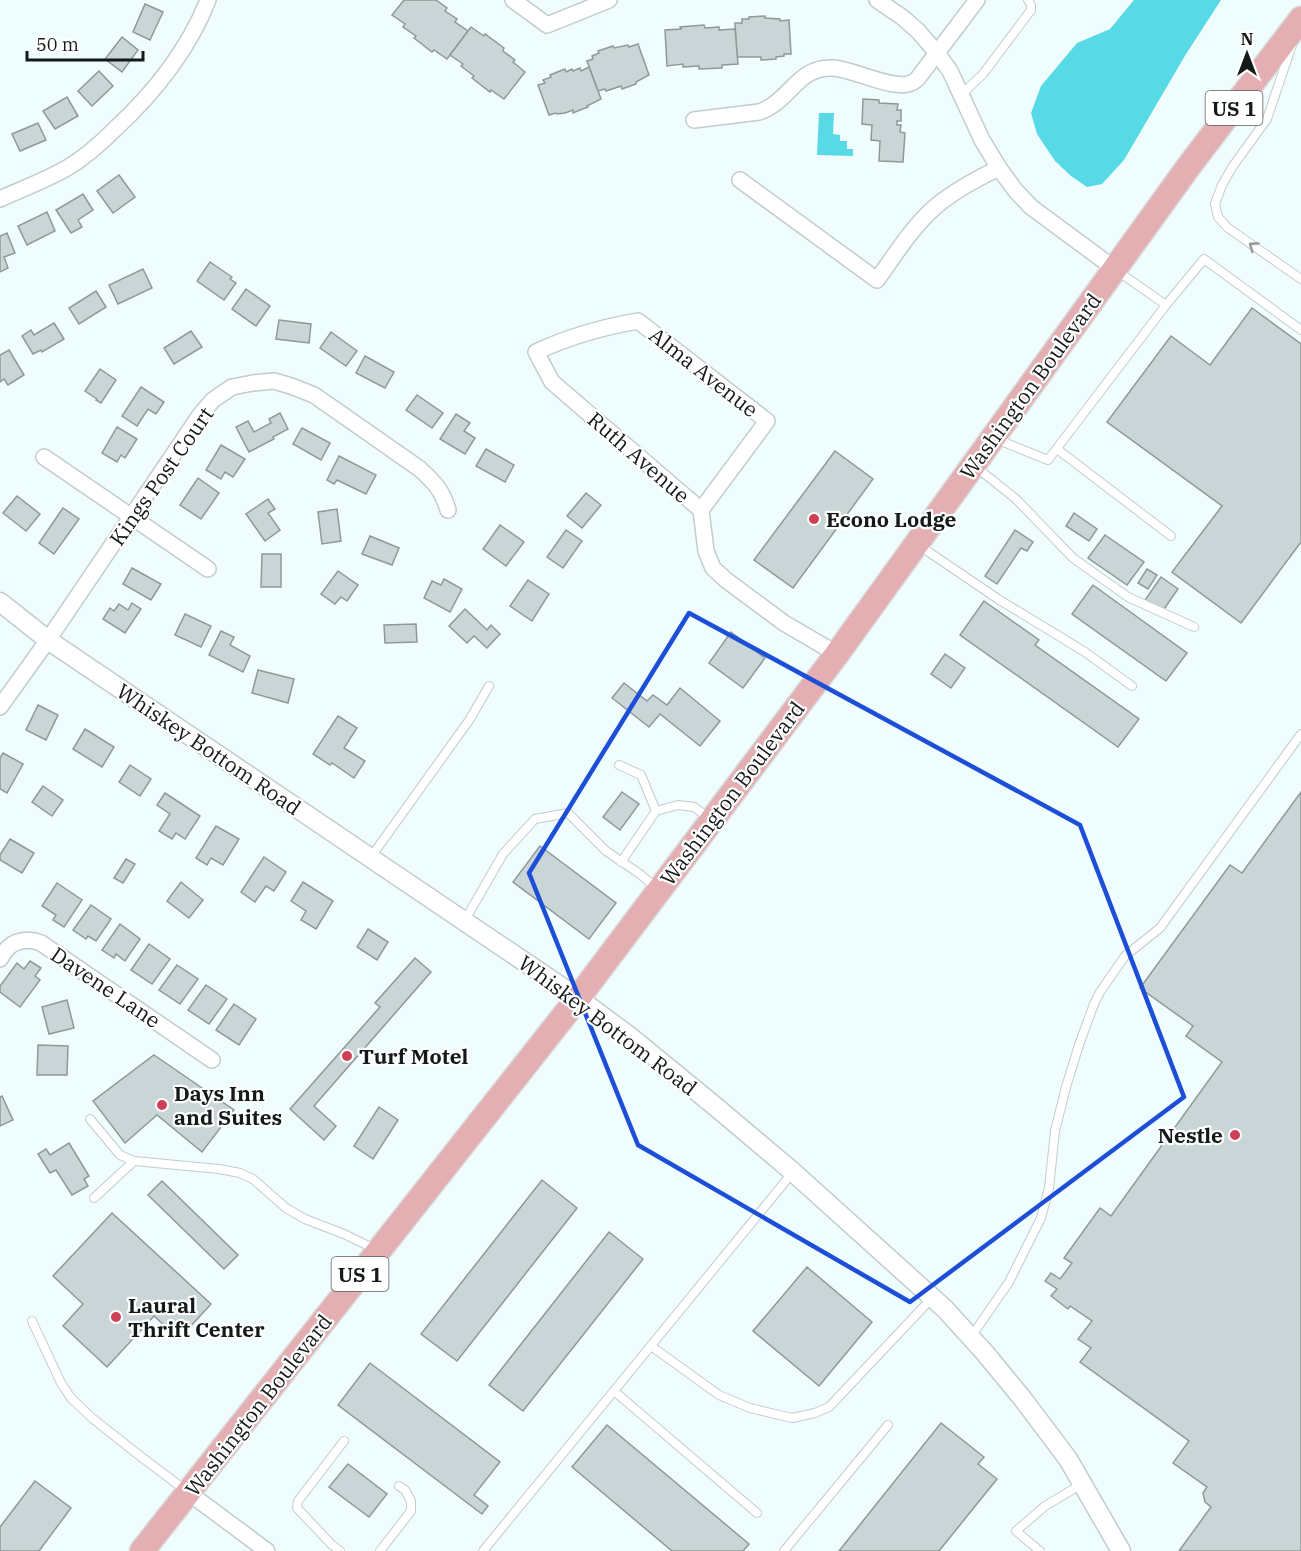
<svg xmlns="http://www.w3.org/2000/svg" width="1301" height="1551" font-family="'IBM Plex Serif',serif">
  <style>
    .water { fill: #57dae5 }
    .building { fill: #c9d5d6; stroke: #8e999a; stroke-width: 1.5 }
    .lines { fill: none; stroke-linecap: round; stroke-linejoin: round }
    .service-casing { stroke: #c0cccd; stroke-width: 10 }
    .minor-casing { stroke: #c0cccd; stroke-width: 18 }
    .tertiary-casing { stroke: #c0cccd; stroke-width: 21 }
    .primary-casing { stroke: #d9dada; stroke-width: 27 }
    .service { stroke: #fff; stroke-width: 8 }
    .minor { stroke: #fff; stroke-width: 15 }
    .tertiary { stroke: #fff; stroke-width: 18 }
    .primary { stroke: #e3afb2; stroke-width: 24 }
    .oneway { stroke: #959898 }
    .marked { fill: none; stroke: #1d4ed8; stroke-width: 4.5; stroke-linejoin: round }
    .poi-dot { fill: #cf3f55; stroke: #fff; stroke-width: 2 }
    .labels { text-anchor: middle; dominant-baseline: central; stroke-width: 4.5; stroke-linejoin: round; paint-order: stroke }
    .shield { fill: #fff; stroke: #5a5e5e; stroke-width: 1.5 }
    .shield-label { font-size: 20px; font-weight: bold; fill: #141919 }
    .street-label { font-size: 21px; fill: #141919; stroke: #fff }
    .poi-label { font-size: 21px; font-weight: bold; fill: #141919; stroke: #fff; text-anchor: start }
  </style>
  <rect width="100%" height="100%" fill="#f0fdfe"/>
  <g class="water">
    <path d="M1134 0H1221L1186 54 1124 160 1102 184 1087 187 1071 176 1055 161 1037 134 1031 113 1041 86 1077 43 1110 29Z"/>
    <path d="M819 113H834L833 134 840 135V141H847V149H853V156L817 155Z"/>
  </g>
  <g class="building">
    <path d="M404 0H436L447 8 445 11 457 19 455 22 468 31 447 59 434 50 432 52 414 38 416 36 403 27 405 24 392 15Z"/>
    <path d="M145 4 163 12 150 40 133 32Z"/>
    <path d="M765 16V18L780 19V21L789 20 791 54H784V56L776 57V59L761 60V57H737L735 23H742V19H749V17Z"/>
    <path d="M704 25 705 28 719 27V30L735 29 738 64 722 65V68L699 69V66L683 67V64L667 66 665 30 681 29 680 27Z"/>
    <path d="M471 27 484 36 485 34 504 48 503 51 515 60 513 62 525 72 504 99 491 90 490 92 472 78 474 76 461 66 463 64 450 55Z"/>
    <path d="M122 37 138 50 122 72 105 59Z"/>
    <path d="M638 44 649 75 636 82V84L622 89 621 86 606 91 605 89 598 91 587 61 593 59 592 56 599 53 598 51 613 46 614 48 628 45 629 47Z"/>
    <path d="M589 67 601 99 587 106 588 107 573 113V110L565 113 557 114 556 113 549 115 538 85 545 83 543 80 551 77 550 75 565 69 566 72 572 69 573 71 580 68 581 71Z"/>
    <path d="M99 71 113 86 92 106 78 91Z"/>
    <path d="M67 97 78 116 55 129 43 111Z"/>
    <path d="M863 99 879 100V103L898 104 897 110H901V121H897V125H901L900 132 905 133 903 162 879 161 880 141 871 140 872 125 862 124Z"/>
    <path d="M38 123 46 140 20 151 12 134Z"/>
    <path d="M119 175 135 197 113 213 97 191Z"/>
    <path d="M83 194 93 210 78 220 82 227 71 233 56 210Z"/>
    <path d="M47 212 55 231 27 245 18 226Z"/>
    <path d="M7 233 15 253 4 257 8 268 0 272V236Z"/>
    <path d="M210 262 232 277 230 279 236 283 224 300 197 281Z"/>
    <path d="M143 269 152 288 118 304 109 285Z"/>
    <path d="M246 289 270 306 256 326 232 309Z"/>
    <path d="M96 291 106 307 79 324 69 308Z"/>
    <path d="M1252 308 1301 344V542L1241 623 1172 572 1222 506 1107 422 1171 336 1210 365Z"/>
    <path d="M279 320 311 324 309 343 276 339Z"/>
    <path d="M54 323 64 339 42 352 41 350 33 354 22 336 31 330 34 335Z"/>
    <path d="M191 331 202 347 174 364 164 348Z"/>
    <path d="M331 332 357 351 346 366 320 348Z"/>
    <path d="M9 350 24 375 8 385 4 379 0 382V355Z"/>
    <path d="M365 356 394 372 385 388 356 373Z"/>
    <path d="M100 369 116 380 101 403 96 400 97 399 85 391Z"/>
    <path d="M141 387 164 402 156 414 148 409 137 426 122 416Z"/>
    <path d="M417 395 443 413 432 428 406 410Z"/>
    <path d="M280 413 288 429 273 437 274 439 249 452 236 427 248 421 254 432 271 423 269 419Z"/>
    <path d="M456 414 470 423 464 431 475 438 465 454 440 439Z"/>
    <path d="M117 427 137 439 125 458 121 455 117 462 102 453Z"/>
    <path d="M302 428 330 443 321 460 293 444Z"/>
    <path d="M221 445 245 459 233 477 225 472 221 479 206 470Z"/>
    <path d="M486 449 514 465 505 482 476 466Z"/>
    <path d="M835 451 873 479 793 588 754 560Z"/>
    <path d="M339 456 376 475 366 494 337 480 334 484 327 480Z"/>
    <path d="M198 478 219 493 201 519 180 505Z"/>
    <path d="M586 493 601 505 582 528 567 516Z"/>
    <path d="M17 496 40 514 26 531 3 513Z"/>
    <path d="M268 499 275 509 268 513 280 530 265 541 246 514Z"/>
    <path d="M63 508 79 519 54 554 39 543Z"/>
    <path d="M337 509 341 541 322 544 318 512Z"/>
    <path d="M1074 513 1097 529 1089 541 1066 526Z"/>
    <path d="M500 525 524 542 506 566 483 549Z"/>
    <path d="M566 530 582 541 563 568 547 557Z"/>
    <path d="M1015 530 1033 542 1027 551 1021 548 997 584 985 576Z"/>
    <path d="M1105 535 1144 562 1127 585 1088 558Z"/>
    <path d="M370 536 399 548 392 565 362 554Z"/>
    <path d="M262 554H281V587H261Z"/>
    <path d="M132 568 161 584 151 600 123 584Z"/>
    <path d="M1147 569 1157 575 1148 589 1138 583Z"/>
    <path d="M338 571 358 585 347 601 341 597 335 604 321 594Z"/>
    <path d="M1161 577 1178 589 1162 612 1145 600Z"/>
    <path d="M444 579 462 589 450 612 424 598 432 581 441 585Z"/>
    <path d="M528 580 549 594 532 621 510 606Z"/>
    <path d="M1093 585 1187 653 1166 681 1072 614Z"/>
    <path d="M984 601 1039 640 1035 645 1139 719 1118 747 960 635Z"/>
    <path d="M132 603 141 609 125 633 103 619 110 608 114 611 119 604 128 610Z"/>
    <path d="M465 609 487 630 491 625 500 634 487 648 474 636 467 643 449 626Z"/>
    <path d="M185 614 211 626 201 647 175 635Z"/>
    <path d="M416 624 417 642 385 643 384 625Z"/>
    <path d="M221 631 234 637 230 645 250 656 243 672 209 655Z"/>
    <path d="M731 632 765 658 743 688 709 663Z"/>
    <path d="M945 654 965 668 951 688 931 674Z"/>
    <path d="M258 670 294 679 288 703 252 693Z"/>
    <path d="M624 683 647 701 653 695 667 705 680 688 720 721 700 746 660 714 649 727 612 698Z"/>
    <path d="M38 705 58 715 46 740 26 730Z"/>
    <path d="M338 716 357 728 344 748 365 761 354 778 332 763 330 765 313 754Z"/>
    <path d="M85 729 114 747 102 767 73 749Z"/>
    <path d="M3 753 23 764 7 793 0 789V758Z"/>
    <path d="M130 765 151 779 140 796 119 782Z"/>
    <path d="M43 786 63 800 52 816 32 802Z"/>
    <path d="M622 792 639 804 620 830 603 817Z"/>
    <path d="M1301 792V1551H1179L1211 1507 1205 1502 1203 1493 1207 1487 1173 1463 1189 1441 1080 1362 1091 1348 1078 1339 1092 1321 1070 1306 1068 1309 1051 1296 1057 1289 1045 1281 1051 1273 1060 1279 1072 1263 1064 1258 1100 1208 1111 1216 1222 1062 1186 1036 1193 1026 1140 988 1230 865 1242 873Z"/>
    <path d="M165 793 200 816 185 839 176 833 172 839 159 831 170 814 157 805Z"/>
    <path d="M216 826 239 839 223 865 211 858 207 865 196 858Z"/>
    <path d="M10 839 34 853 22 873 0 860V855Z"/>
    <path d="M540 846 616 903 589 939 513 882Z"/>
    <path d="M264 857 286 872 274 891 266 886 255 902 241 892Z"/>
    <path d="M126 859 135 864 123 883 114 878Z"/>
    <path d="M181 882 203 900 189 918 167 901Z"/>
    <path d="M303 882 333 901 316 929 301 920 306 911 291 901Z"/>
    <path d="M57 883 82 900 64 927 53 920 56 915 42 906Z"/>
    <path d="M91 905 111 919 96 941 88 936 86 939 73 930Z"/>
    <path d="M120 924 140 939 125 961 116 954 114 958 102 950Z"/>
    <path d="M368 929 388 942 377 960 357 947Z"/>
    <path d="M149 944 170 959 152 984 131 970Z"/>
    <path d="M415 958 431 972 314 1106 336 1126 324 1140 290 1109 380 1007 375 1003Z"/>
    <path d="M30 961 41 968 35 976 40 980 20 1007 0 992V986L17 963 24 969Z"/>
    <path d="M177 965 198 979 180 1004 159 990Z"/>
    <path d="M206 985 227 999 209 1024 188 1010Z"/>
    <path d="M67 1000 74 1028 49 1034 42 1007Z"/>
    <path d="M234 1004 256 1019 239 1045 216 1030Z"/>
    <path d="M38 1045 68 1046 67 1075H37Z"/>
    <path d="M154 1055 234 1110 202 1152 157 1115 125 1143 93 1101Z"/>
    <path d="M2 1096 13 1120 0 1126V1097Z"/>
    <path d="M379 1107 398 1120 373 1159 354 1146Z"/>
    <path d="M69 1143 89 1176 84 1179 88 1186 72 1195 56 1170 50 1173 38 1154 46 1149 50 1155Z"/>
    <path d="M542 1180 577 1208 457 1361 421 1334Z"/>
    <path d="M162 1181 238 1255 224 1269 148 1195Z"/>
    <path d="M112 1213 211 1304 179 1339 154 1316 107 1367 63 1326 83 1304 53 1276Z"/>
    <path d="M609 1232 643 1259 523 1411 489 1385Z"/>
    <path d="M807 1267 872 1322 819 1386 753 1331Z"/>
    <path d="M370 1363 500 1462 474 1495 488 1506 482 1514 338 1405Z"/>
    <path d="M941 1423 984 1457 978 1464 997 1479 939 1551H839Z"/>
    <path d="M607 1425 749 1544 743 1551H672L572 1467Z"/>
    <path d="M348 1464 387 1494 369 1517 329 1487Z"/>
    <path d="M35 1481 71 1508 39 1551H0V1527Z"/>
  </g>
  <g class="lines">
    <defs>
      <g id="service">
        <path d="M1292 45 1267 119 1233 166 1222 185 1215 204 1218 217 1228 228 1301 279"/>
        <path d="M962 94 983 74 1031 10V5L1028 0"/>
        <path d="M1166 305 1204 259 1301 330"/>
        <path d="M996 439 1048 460 1166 305 1116 270"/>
        <path d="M1057 449 1171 536"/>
        <path d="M976 467 1016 499 1073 558 1128 597 1194 627"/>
        <path d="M920 546 998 599 1085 652 1132 686"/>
        <path d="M619 765 641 775 656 811"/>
        <path d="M371 857 470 719 489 686"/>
        <path d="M621 862 656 811 678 805 694 807 709 818"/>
        <path d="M465 920 503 854 535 819 568 813 606 851 640 874 656 888"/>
        <path d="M90 1119 120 1155 134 1161 219 1169 240 1173 253 1179 286 1208 305 1219 344 1234 375 1249"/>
        <path d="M94 1198 134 1161"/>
        <path d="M32 1321 61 1383 71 1398 92 1418 135 1452 185 1490"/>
        <path d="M971 1337 1009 1282 1041 1218 1049 1188 1055 1131 1066 1087 1079 1045 1094 1004 1100 992 1125 956 1160 928 1301 734"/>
        <path d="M651 1346 719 1395 750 1408 792 1418 815 1413 829 1407 932 1298"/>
        <path d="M614 1391 757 1513"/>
        <path d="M340 1551 332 1545 297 1508 298 1501 344 1441"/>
        <path d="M380 1551 411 1511V1501L405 1490 399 1486"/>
        <path d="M483 1551 793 1172"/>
        <path d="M784 1551 888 1425"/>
        <path d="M1040 1551 1016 1531 1045 1506 1082 1484"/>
      </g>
      <g id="minor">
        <path d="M513 0 547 25 609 0"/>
        <path d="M877 0 902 17 918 31 937 53 950 71 982 140 999 168 1015 190 1031 207 1115 269"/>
        <path d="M694 120 759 112C790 102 797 66 833 68 853 69 895 91 911 83 913 83 917 79 918 78L977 0"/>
        <path d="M740 180 877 280C894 256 913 226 935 207 954 191 976 179 999 168"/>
        <path d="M0 199C22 189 46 180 67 168 84 158 100 144 114 130 153 94 188 51 208 0"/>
        <path d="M44 457 208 569"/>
        <path d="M701 510 767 421 638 321C603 327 568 337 536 352L552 382 701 510 706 551 713 568 726 580 784 623 837 654"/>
        <path d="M0 707 48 640 200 415 213 400 232 387 253 383 274 381 291 386 314 395 420 469C435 483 442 490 448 510"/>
        <path d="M0 959C2 956 5 950 9 947 18 939 31 939 41 943L212 1060"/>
        <path d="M189 1493 267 1551"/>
      </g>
      <path id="tertiary" d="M0 602 48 640 578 998 628 1035 716 1107 793 1172 945 1309 985 1353 1022 1398 1068 1459 1121 1551"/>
      <path id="primary" d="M142 1551 578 998 837 654 1189 166 1301 19"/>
    </defs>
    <use href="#service" class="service-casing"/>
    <use href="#minor" class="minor-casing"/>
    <use href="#tertiary" class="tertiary-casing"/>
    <use href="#primary" class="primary-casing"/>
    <use href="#service" class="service"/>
    <use href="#minor" class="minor"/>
    <use href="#tertiary" class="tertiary"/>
    <use href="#primary" class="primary"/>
  </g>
  <defs><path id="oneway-chevron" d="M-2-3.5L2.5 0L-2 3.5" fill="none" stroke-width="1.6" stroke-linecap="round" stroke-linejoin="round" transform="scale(1.5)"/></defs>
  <use class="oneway" href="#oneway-chevron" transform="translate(1253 246) rotate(-144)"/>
  <path class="marked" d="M689 613 1080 825 1184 1097 910 1302 638 1145 529 873Z"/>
  <g class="poi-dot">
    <circle cx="814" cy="519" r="6"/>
    <circle cx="347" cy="1056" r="6"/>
    <circle cx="162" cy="1105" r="6"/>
    <circle cx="1235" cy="1135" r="6"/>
    <circle cx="116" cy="1317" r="6"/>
  </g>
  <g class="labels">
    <g class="shield">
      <rect x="1205.5" y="91" width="57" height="34" rx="4.5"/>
      <rect x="331.5" y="1257" width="57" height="34" rx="4.5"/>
    </g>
    <g class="shield-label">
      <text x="1234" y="108">US 1</text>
      <text x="360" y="1274">US 1</text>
    </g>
    <g class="street-label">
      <text transform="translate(704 372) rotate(38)">Alma Avenue</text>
      <text transform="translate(1030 386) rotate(-54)">Washington Boulevard</text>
      <text transform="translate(639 457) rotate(41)">Ruth Avenue</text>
      <text transform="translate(161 476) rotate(-55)">Kings Post Court</text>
      <text transform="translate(209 749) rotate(34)">Whiskey Bottom Road</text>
      <text transform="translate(732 793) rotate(-53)">Washington Boulevard</text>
      <text transform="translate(106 987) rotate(34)">Davene Lane</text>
      <text transform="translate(608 1025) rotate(37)">Whiskey Bottom Road</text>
      <text transform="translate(258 1405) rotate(-52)">Washington Boulevard</text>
    </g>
    <g class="poi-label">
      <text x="826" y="519">Econo Lodge</text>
      <text x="359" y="1056">Turf Motel</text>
      <text x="174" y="1093">Days Inn<tspan x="174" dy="24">and Suites</tspan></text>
      <text x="1223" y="1135" text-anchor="end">Nestle</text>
      <text x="128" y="1305">Laural<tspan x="128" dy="24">Thrift Center</tspan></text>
    </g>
  </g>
  <g transform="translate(1247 54)" stroke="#ffffff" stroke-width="4.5" paint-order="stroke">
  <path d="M0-4.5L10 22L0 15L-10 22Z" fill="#141919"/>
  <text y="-9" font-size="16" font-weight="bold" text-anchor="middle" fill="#141919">N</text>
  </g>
  <path d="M27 51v9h116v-9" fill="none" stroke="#141919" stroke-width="3"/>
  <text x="36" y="51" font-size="18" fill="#141919" stroke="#ffffff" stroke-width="4.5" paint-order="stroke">50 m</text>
</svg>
